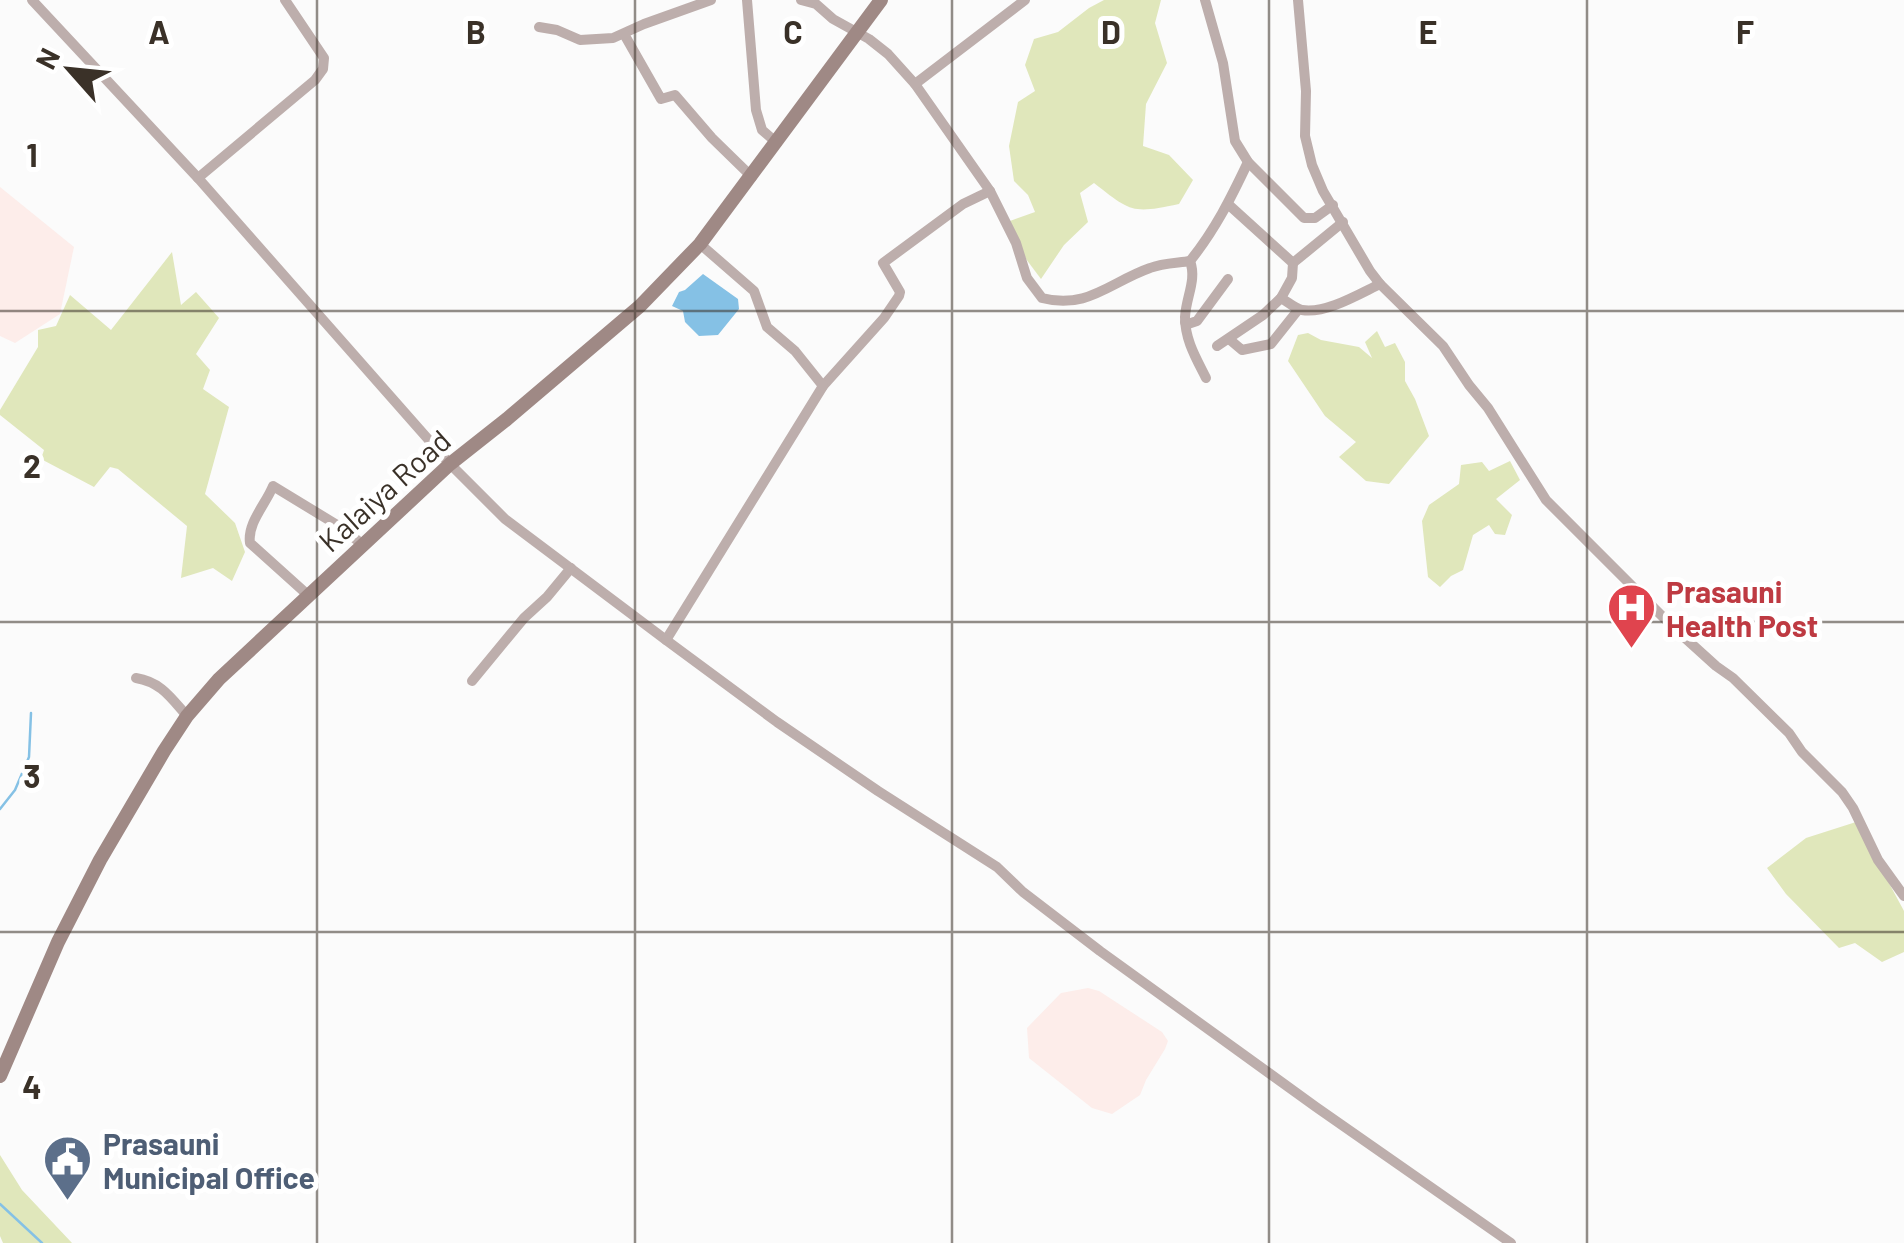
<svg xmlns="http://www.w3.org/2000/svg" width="1904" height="1243" font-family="Barlow,sans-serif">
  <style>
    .industrial { fill: #fdedea }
    .green { fill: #e0e7bb }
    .water { fill: #85c1e5 }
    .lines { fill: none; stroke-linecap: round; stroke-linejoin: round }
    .stream { stroke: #85c1e5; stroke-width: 2.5 }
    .minor { stroke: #bdaeac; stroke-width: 10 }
    .secondary { stroke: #9f8985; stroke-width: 14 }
    .grid { fill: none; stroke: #3a3128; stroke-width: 2.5; stroke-opacity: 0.55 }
    .labels { text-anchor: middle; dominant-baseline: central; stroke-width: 10; stroke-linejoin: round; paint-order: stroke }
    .street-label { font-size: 30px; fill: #3a3128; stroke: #fff }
    .health-label { font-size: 30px; font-weight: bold; fill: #be3a42; stroke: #fff; text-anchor: start }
    .service-label { font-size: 30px; font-weight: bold; fill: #4e5e75; stroke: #fff; text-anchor: start }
    .grid-label { font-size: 32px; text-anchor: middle; font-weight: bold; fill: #3a3128; stroke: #fff; stroke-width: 10; stroke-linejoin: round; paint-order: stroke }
  </style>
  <rect width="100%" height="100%" fill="#fbfbfb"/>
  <g class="industrial">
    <path d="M0 187 74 247 60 314 15 343 0 336Z"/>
    <path d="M1088 988 1099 991 1162 1032 1168 1041 1165 1049 1146 1080 1140 1095 1112 1114 1092 1108 1029 1058 1027 1028 1061 993Z"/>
  </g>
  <g class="green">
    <path d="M1104 0H1161L1155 23 1167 63 1146 104 1143 146 1169 155 1193 180 1179 204C1132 214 1131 212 1094 183L1080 193 1088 222 1064 245 1041 279 1026 259 1010 221 1035 212 1028 195 1014 181 1009 146 1018 102 1035 91 1025 65 1034 39 1058 32 1089 8Z"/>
    <path d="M172 252 181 305 196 292 219 318 196 354 210 370 203 389 229 407 205 494 235 523 245 552 232 581 213 568 181 578 187 526 118 469 110 467 94 487 41 459 44 450 0 415V410L38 347V330L56 326 70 295 111 330Z"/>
    <path d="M1377 331 1385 347 1395 343 1405 362V381L1415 399 1429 436 1389 484 1366 481 1339 457 1356 442 1325 416 1288 361 1298 335 1308 333 1321 340 1359 347 1372 358 1365 342Z"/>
    <path d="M1510 461 1520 480 1496 499 1512 515 1505 535 1495 534 1489 525 1473 535 1463 570 1451 576 1440 587 1428 577 1422 521 1429 505 1459 484 1461 465 1482 462 1489 471Z"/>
    <path d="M1856 822 1904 911V952L1882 962 1855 943 1839 948 1786 894 1767 868 1806 838Z"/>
    <path d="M0 1155 22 1190 72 1243H3L0 1236Z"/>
  </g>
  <path class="water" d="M703 274 738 299 739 309 718 335 699 336 685 322 683 311 672 306 679 292 685 290Z"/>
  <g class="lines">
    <g class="stream">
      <path d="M0 809 15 790 29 757 31 713"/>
      <path d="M0 1204 42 1243"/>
    </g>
    <g class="minor">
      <path d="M32 0 198 178 450 464 505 519 666 640 823 386 884 318 899 296 900 292 883 263 963 204 990 191"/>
      <path d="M747 0 756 110 762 130 777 143"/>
      <path d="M801 0 816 4 833 19 869 39 888 54 915 84 990 191 1016 243 1027 278 1042 298C1087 310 1110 282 1150 268 1162 263 1177 263 1190 261 1215 230 1231 198 1248 162"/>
      <path d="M1205 0 1223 63 1235 141 1248 162 1304 218H1315L1333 205"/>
      <path d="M1298 0 1306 91 1305 136 1312 165 1323 191 1370 271 1380 284 1443 346 1469 385 1488 408 1546 500 1674 628 1716 666 1733 678 1789 733 1802 752 1842 792 1853 808 1878 860 1904 896"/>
      <path d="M539 27 557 30 580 40 613 38 644 24 711 0"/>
      <path d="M624 34 661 99 675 95 712 138 752 177"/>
      <path d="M915 84 1025 0"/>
      <path d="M198 178 315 80 323 69 324 58 285 0"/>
      <path d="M1229 205 1293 263 1292 278 1281 298"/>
      <path d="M700 244 754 291 767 327 795 351 823 386"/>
      <path d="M1190 261C1197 280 1186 297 1185 317 1185 340 1196 358 1206 378"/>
      <path d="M1293 263 1343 222"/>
      <path d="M1185 322 1188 324 1197 321 1228 279"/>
      <path d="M1229 339 1242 350 1271 344 1298 310"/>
      <path d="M1217 346 1263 315 1281 298C1288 302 1294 308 1302 310 1326 314 1359 294 1380 284"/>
      <path d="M309 596 250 543C247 523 266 504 273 486L342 528 363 545"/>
      <path d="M666 640 777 722 878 791 997 867 1023 892 1100 951 1316 1107 1511 1243"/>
      <path d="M136 678C161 682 171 698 187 716"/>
      <path d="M472 681 524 618 547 597 571 568"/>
    </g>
    <path class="secondary" d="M0 1076 58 942 100 860 164 751 187 716 219 679 450 464 507 419 640 306 700 244 881 0"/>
  </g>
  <path class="grid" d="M317 0V1243M635 0V1243M952 0V1243M1269 0V1243M1587 0V1243M0 311H1904M0 622H1904M0 932H1904"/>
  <defs>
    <symbol id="hospital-pin" viewBox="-11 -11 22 30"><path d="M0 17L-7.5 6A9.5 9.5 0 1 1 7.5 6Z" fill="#e0444e" stroke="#fff"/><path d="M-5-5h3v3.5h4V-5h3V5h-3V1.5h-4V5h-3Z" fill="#fff"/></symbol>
    <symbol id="civic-pin" viewBox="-11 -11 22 30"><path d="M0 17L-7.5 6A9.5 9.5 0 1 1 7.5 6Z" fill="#5c6f8a" stroke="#fff"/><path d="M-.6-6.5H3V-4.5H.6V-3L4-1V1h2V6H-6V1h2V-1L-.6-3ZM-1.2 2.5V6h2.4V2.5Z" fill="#fff"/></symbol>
  </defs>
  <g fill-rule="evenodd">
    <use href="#hospital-pin" x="1604" y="580" width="55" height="75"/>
    <use href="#civic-pin" x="40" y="1132" width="55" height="75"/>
  </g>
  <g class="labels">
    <g class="street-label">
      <text transform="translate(384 490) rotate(-42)">Kalaiya Road</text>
    </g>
    <g class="health-label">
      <text x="1666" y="591">Prasauni<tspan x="1666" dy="34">Health Post</tspan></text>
    </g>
    <g class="service-label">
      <text x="103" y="1143">Prasauni<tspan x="103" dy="34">Municipal Office</tspan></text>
    </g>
  </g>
  <g class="grid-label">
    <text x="159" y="44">A</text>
    <text x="476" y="44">B</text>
    <text x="793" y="44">C</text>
    <text x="1111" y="44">D</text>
    <text x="1428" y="44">E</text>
    <text x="1745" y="44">F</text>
    <text x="32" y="167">1</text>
    <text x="32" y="478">2</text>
    <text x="32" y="788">3</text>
    <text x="32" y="1099">4</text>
  </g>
  <g transform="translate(70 70) rotate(297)" stroke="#ffffff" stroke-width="8" paint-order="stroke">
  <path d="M0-8L18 38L0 25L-18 38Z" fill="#3a3128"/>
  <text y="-15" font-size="28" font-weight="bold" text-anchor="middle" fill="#3a3128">N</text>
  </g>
</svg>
